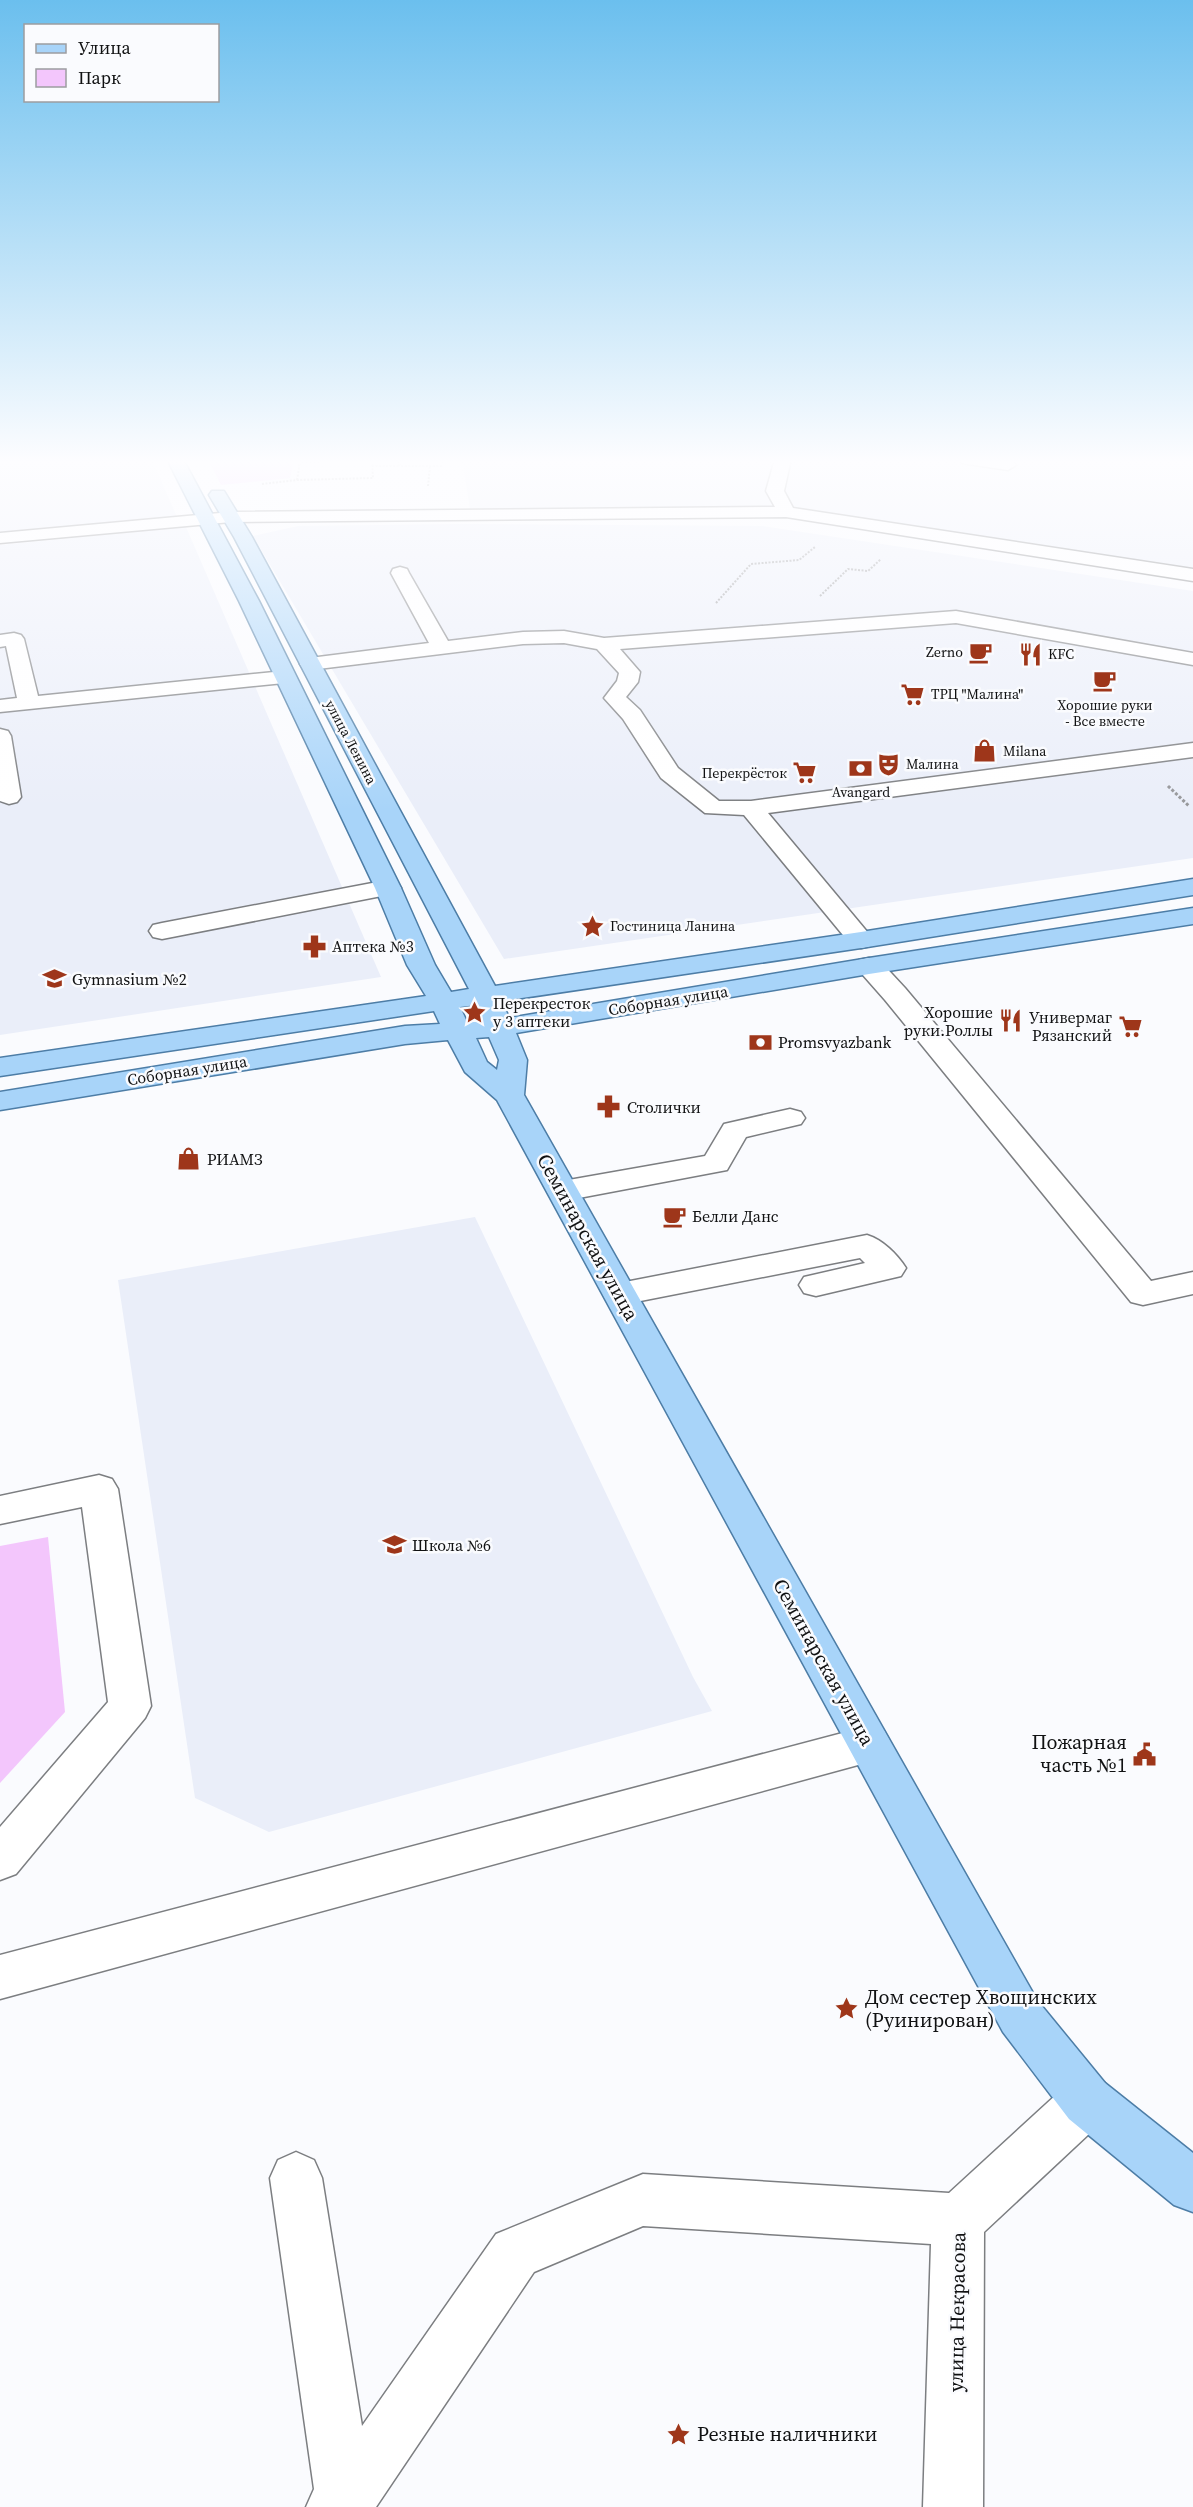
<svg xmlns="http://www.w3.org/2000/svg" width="1193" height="2507" font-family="'Source Serif 4',serif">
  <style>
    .built { fill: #eaeef9 }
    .green { fill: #f3c6fc }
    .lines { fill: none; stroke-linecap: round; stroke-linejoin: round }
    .minor-casing { stroke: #7c7e81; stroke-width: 3 }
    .major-casing { stroke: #4d7da6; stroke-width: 3 }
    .path-far1 { stroke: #959699; stroke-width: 2; stroke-dasharray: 2 1.5; stroke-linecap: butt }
    .path { stroke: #959699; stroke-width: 3; stroke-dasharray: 3 2; stroke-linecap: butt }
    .minor { fill: #fff; fill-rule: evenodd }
    .major { fill: #a8d4f9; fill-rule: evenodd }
    .labels { text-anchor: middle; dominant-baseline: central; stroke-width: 5; stroke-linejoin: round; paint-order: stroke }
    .far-poi-label { font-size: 14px; fill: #101112; stroke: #fafbfe; text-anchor: start }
    .far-street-label { font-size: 14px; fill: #101112; stroke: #fafbfe }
    .poi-label { font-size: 16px; fill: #101112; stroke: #fafbfe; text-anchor: start }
    .street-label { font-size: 16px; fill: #101112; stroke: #fafbfe }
    .near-street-label { font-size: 20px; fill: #101112; stroke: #fafbfe }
    .near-poi-label { font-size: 20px; fill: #101112; stroke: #fafbfe; text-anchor: start }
  </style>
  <rect width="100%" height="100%" fill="#fafbfe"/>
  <g class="built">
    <path d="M462 459H1193V569L795 509H470Z"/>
    <path d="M153 462 177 517 0 533V463Z"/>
    <path d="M458 524 762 526 1193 591V858L504 959 253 536 298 526Z"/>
    <path d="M186 527 381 977 0 1035V545Z"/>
    <path d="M475 1217 693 1677 712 1711 269 1832 195 1798 118 1280Z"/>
  </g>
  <g class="green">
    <path d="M208 459H313L294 460 290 478 221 485Z"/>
    <path d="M48 1537 65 1712 0 1783V1546Z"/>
  </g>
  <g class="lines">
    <defs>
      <g id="minor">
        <path d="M775 459H791L784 491 793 508 1193 569V581L786 517 231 522 0 543V533L231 512 775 507 766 491Z"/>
        <path d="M960 459H1000L1014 461 1016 465 1008 470 968 464 962 463Z"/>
        <path d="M400 567 407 569 409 573 448 641 523 632 564 631 604 638 956 611 1193 653V665L956 623 620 649 640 672 638 682 626 697 640 710 678 768 719 801H751L1193 743V757L768 813 874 940 870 946 861 948 852 946 744 815 705 813 661 778 623 719 604 698 617 681 619 673 597 649 564 643 523 644 310 670 303 668 300 664 303 660 310 658 429 643 391 573 393 569Z"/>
        <path d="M14 633 21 635 24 639 38 696 284 671 291 673 295 677 291 681 284 683 0 712V700L17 698 6 646 0 647V635Z"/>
        <path d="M0 729 8 731 11 736 21 797 17 802 9 804 0 801Z"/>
        <path d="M388 880 397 883 401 888 397 893 162 939 153 937 149 931 153 925 162 923Z"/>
        <path d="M869 958 879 960 905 988 1151 1281 1193 1272V1294L1143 1305 1131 1302 885 1000 855 966 859 960Z"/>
        <path d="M790 1109 801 1112 805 1118 801 1124 746 1137 727 1170 563 1201 552 1198 547 1191 552 1184 563 1181 705 1156 724 1124Z"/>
        <path d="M867 1235C883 1240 897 1254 906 1268L901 1276 816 1296 804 1293 799 1285 804 1277 865 1263 860 1258 620 1305 608 1302 603 1294 608 1286 620 1283Z"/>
        <path d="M99 1475 112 1479 118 1489 151 1706 145 1718 16 1874 0 1880V1827L108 1702 82 1507 0 1524V1496Z"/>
        <path d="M869 1726 884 1731 891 1744 884 1757 869 1762 0 1999V1955Z"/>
        <path d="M1087 2076 1105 2083 1112 2101 1105 2119 984 2232 983 2507H923L931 2244 643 2226 534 2272 376 2507H306L314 2489 270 2178 278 2160 296 2152 314 2160 322 2178 362 2426 496 2234 643 2174 949 2193 1069 2083Z"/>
      </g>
      <path id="major" d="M167 459H183L259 601 401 888 435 965 451 992 469 989 234 537 209 495 212 491H224L252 537 495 986 861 932 1193 879V895L861 948 502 1001 509 1018 869 958 1193 908V924L869 974 516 1033 527 1060 524 1095 1037 2000 1105 2083 1193 2153V2212L1174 2205 1069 2119 1003 2032 497 1100 465 1072 448 1040 405 1044 0 1110V1092L405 1026 440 1024 434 1011 0 1076V1058L426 996 407 965 375 888 239 601ZM476 1005 483 1021 467 1022 460 1007ZM489 1037 499 1060 497 1070 487 1062 476 1038Z"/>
    </defs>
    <use href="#minor" class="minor-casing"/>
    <use href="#major" class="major-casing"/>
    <g class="path-far1">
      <path d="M394 459 400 466H441L442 459"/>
      <path d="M372 466H399"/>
      <path d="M297 480 300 462 372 460"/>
      <path d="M262 484 297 480 373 478 372 460 379 459"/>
      <path d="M428 486 430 466"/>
      <path d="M820 596 848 569 868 571 881 559"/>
      <path d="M716 603 751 564 799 560 815 547"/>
    </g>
    <path class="path" d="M1168 786 1189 806"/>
    <use href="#minor" class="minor"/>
    <use href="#major" class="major"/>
  </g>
  <linearGradient id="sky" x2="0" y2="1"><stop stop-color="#6bbfee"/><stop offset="0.57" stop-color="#fdfdff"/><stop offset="1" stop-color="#fdfdff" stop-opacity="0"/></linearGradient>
  <rect width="1193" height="810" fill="url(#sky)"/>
  <defs>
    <symbol id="cafe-bare" viewBox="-9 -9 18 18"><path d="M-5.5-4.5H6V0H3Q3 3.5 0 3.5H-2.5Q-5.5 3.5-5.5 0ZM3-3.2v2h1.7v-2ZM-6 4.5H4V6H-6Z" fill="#9e361a" stroke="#fafbfe" stroke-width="2.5" paint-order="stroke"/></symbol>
    <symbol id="restaurant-bare" viewBox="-9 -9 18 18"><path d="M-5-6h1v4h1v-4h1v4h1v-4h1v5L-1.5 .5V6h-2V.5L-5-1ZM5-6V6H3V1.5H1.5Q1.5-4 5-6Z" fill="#9e361a" stroke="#fafbfe" stroke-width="2.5" paint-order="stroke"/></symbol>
    <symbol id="supermarket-bare" viewBox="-9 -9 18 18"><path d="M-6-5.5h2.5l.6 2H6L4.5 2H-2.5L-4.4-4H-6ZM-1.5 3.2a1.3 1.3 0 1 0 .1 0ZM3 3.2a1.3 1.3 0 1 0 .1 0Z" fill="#9e361a" stroke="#fafbfe" stroke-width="2.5" paint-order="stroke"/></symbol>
    <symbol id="shop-bare" viewBox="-9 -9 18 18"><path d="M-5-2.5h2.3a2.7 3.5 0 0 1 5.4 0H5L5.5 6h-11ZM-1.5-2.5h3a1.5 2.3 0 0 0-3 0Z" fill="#9e361a" stroke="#fafbfe" stroke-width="2.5" paint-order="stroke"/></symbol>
    <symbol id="theatre-bare" viewBox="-9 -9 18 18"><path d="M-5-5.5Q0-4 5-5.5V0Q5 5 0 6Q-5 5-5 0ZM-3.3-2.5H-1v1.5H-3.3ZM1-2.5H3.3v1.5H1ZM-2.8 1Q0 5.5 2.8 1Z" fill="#9e361a" stroke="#fafbfe" stroke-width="2.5" paint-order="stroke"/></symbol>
    <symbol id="bank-bare" viewBox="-9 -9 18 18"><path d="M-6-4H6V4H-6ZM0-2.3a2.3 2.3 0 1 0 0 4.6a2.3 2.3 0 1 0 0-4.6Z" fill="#9e361a" stroke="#fafbfe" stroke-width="2.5" paint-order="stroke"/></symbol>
    <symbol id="sight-bare" viewBox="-9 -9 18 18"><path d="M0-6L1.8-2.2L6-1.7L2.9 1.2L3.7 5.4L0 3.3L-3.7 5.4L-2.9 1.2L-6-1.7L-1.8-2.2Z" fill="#9e361a" stroke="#fafbfe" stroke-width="2.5" paint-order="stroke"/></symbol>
    <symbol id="pharmacy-bare" viewBox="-9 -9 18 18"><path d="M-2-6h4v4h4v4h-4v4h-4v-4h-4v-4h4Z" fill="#9e361a" stroke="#fafbfe" stroke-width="2.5" paint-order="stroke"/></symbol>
    <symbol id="school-bare" viewBox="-9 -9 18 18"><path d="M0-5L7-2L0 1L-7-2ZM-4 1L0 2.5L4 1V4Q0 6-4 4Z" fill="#9e361a" stroke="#fafbfe" stroke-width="2.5" paint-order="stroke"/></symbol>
    <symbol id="civic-bare" viewBox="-9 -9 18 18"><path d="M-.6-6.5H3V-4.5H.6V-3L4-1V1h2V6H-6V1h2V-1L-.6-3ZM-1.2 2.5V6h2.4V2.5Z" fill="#9e361a" stroke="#fafbfe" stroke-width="2.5" paint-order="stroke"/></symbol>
  </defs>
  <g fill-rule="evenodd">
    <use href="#cafe-bare" x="964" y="636" width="33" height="33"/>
    <use href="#restaurant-bare" x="1014" y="638" width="33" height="33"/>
    <use href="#cafe-bare" x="1088" y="664" width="33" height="33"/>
    <use href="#supermarket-bare" x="896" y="678" width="33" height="33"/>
    <use href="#shop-bare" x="968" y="734" width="33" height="33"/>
    <use href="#theatre-bare" x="872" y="748" width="33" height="33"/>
    <use href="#bank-bare" x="844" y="752" width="33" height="33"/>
    <use href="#supermarket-bare" x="788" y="756" width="33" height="33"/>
    <use href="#sight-bare" x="576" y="910" width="33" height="33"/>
    <use href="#pharmacy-bare" x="298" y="930" width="33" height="33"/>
    <use href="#school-bare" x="38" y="962" width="33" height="33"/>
    <use href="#sight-bare" x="458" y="996" width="33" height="33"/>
    <use href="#restaurant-bare" x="994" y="1004" width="33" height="33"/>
    <use href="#supermarket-bare" x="1114" y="1010" width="33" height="33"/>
    <use href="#bank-bare" x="744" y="1026" width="33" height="33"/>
    <use href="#pharmacy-bare" x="592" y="1090" width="33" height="33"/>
    <use href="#shop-bare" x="172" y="1142" width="33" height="33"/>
    <use href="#cafe-bare" x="658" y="1200" width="33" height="33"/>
    <use href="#school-bare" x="378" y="1528" width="33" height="33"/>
    <use href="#civic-bare" x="1128" y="1738" width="33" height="33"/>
    <use href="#sight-bare" x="830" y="1992" width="33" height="33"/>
    <use href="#sight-bare" x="662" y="2418" width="33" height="33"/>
  </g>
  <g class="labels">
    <g class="far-poi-label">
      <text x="963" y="652" text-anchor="end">Zerno</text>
      <text x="1048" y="654">KFC</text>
      <text x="931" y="694">ТРЦ "Малина"</text>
      <text x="1105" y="705" text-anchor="middle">Хорошие руки<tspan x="1105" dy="16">- Все вместе</tspan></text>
      <text x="1003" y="751">Milana</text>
      <text x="906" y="764">Малина</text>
      <text x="787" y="773" text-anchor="end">Перекрёсток</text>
      <text x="861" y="792" text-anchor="middle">Avangard</text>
      <text x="610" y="926">Гостиница Ланина</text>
    </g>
    <g class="far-street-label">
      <text transform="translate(351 742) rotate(62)">улица Ленина</text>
    </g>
    <g class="poi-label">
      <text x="332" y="946">Аптека №3</text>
      <text x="72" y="979">Gymnasium №2</text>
      <text x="493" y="1003">Перекресток<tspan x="493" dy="18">у 3 аптеки</tspan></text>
      <text x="993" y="1012" text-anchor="end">Хорошие<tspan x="993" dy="18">руки.Роллы</tspan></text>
      <text x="1112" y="1017" text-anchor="end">Универмаг<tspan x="1112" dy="18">Рязанский</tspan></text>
      <text x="778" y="1042">Promsvyazbank</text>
      <text x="627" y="1107">Столички</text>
      <text x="207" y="1159">РИАМЗ</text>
      <text x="692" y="1216">Белли Данс</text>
      <text x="412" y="1545">Школа №6</text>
    </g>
    <g class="street-label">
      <text transform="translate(668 1000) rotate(-9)">Соборная улица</text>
      <text transform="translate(187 1070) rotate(-9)">Соборная улица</text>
    </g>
    <g class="near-street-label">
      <text transform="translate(588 1237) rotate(61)">Семинарская улица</text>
      <text transform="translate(824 1662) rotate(61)">Семинарская улица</text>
      <text transform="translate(957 2312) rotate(-89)">улица Некрасова</text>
    </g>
    <g class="near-poi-label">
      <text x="1127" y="1742" text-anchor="end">Пожарная<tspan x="1127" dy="23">часть №1</tspan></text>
      <text x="865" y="1997">Дом сестер Хвощинских<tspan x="865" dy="23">(Руинирован)</tspan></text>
      <text x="697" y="2434">Резные наличники</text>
    </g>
  </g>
  <rect x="24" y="24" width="195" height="78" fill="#fafbfe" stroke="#9c9da0" stroke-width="1.5"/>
  <rect x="36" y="44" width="30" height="9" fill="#a8d4f9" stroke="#9c9da0" stroke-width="1.5"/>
  <text x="78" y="54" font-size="18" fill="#101112">Улица</text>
  <rect x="36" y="69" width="30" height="18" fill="#f3c6fc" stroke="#9c9da0" stroke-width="1.5"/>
  <text x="78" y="84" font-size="18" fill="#101112">Парк</text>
</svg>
